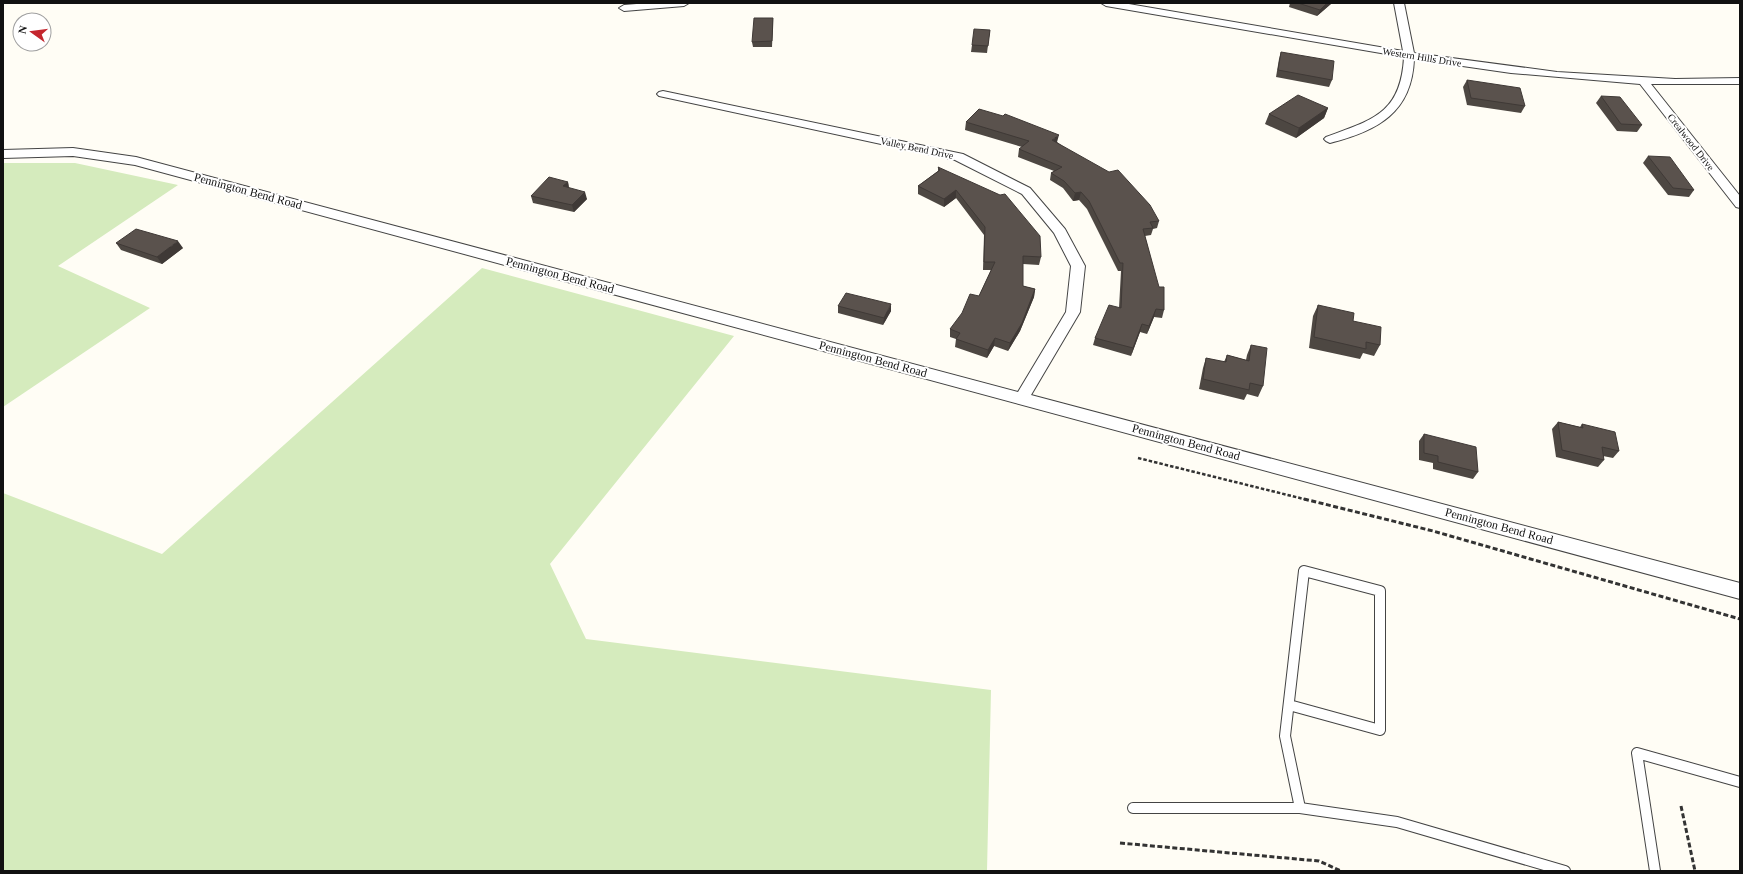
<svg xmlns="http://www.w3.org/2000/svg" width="1743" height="874" font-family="'Times New Roman',serif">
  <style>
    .green { fill: #d5ebbd }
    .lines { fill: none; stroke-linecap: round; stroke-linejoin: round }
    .lane-casing { stroke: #444; stroke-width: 12 }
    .street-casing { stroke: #444; stroke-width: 2 }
    .path-far1 { stroke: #333; stroke-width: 2.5; stroke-dasharray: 3.5 2; stroke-linecap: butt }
    .path { stroke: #333; stroke-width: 3; stroke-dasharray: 5 2.5; stroke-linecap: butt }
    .lane { stroke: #fff; stroke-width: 10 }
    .street { fill: #fff; fill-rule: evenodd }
    .wall { fill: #4d4742 }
    .shaded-wall { fill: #3f3936 }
    .building { fill: #5a524d; stroke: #3f3936 }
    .labels { text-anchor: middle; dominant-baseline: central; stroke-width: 4; stroke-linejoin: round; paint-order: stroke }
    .far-street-label { font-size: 10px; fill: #111; stroke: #fff }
    .street-label { font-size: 12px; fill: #111; stroke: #fff }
  </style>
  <rect width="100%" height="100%" fill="#fffdf5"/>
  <g class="green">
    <path d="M3 163H75L178 185 58 266 150 308 3 407Z"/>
    <path d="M482 268 734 336 550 564 586 639 991 690 987 871H3V493L162 554Z"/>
  </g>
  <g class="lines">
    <defs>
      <g id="lane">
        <path d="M1289 705 1380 730V591L1304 571 1285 736 1300 808"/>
        <path d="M1133 808H1300L1397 822 1565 871"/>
        <path d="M1655 871 1637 753 1740 782"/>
      </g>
      <g id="street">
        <path d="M649 3H689L684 6 624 11 619 8 624 5Z"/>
        <path d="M1101 3H1123L1403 51 1394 3H1404L1414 53 1557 72 1675 79 1740 78V84H1651L1740 196V208L1736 207 1640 84 1511 73 1414 59C1412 113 1377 131 1330 143L1326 141 1324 139 1326 137C1372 120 1401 114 1404 57L1106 6Z"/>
        <path d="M663 91 963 154 1030 188 1065 229 1085 266 1080 312 1031 395 1740 583V599L135 165 73 156 3 158V150L73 148 136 157 1018 392 1066 312 1071 266 1054 233 1022 194 955 160 659 96 657 94 659 92Z"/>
      </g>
    </defs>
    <use href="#lane" class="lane-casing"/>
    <use href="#street" class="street-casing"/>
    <path class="path-far1" d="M1138 458 1308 500"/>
    <g class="path">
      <path d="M1304 499 1433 531 1740 619"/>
      <path d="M1681 806 1695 871"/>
      <path d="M1120 843 1319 861 1341 871"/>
    </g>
    <use href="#lane" class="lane"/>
    <use href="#street" class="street"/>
  </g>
  <g class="wall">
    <path d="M1290 3H1332L1317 16 1289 7Z"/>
    <path d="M773 18V23L772 47H753L752 42Z"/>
    <path d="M990 30 987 53 971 52 972 45Z"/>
    <path d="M1281 52 1332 80 1329 87 1276 77 1279 59Z"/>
    <path d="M1467 80 1525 106 1521 113 1467 105 1463 87Z"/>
    <path d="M1601 96 1642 125 1637 132 1617 131 1596 103Z"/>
    <path d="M1328 108 1324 118 1296 138 1265 124 1269 114Z"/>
    <path d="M966 122 1057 142 1159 221 1157 228 1153 229 1151 235 1145 236 1164 310 1162 318 1154 317 1147 334 1140 332 1131 356 1093 345 1095 338 1119 308 1121 271H1118L1087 209 1079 200 1073 201 1063 188 1050 180 1051 173 1054 171 1018 157 1019 149 1022 147 965 130Z"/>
    <path d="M1648 156 1694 190 1689 197 1668 195 1643 163Z"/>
    <path d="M938 167 1041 257 1039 265 1023 264V286L1035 289 1034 297 1020 331 1008 351 994 346 987 358 955 347 956 339 950 337V329L979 296 991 270H983L984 235 956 198 944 207 918 194V186L938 171Z"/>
    <path d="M568 182 569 188 587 199 574 212 533 203 531 196Z"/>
    <path d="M116 243 183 248 162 264 121 250Z"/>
    <path d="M1318 305 1353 321 1380 345 1374 356 1363 353 1360 359 1309 348 1313 316Z"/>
    <path d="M838 306 891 311 883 325 838 313Z"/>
    <path d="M1251 345 1263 386 1258 397 1247 394 1244 400 1199 389 1203 368 1206 358 1224 362 1227 355 1246 360 1247 355Z"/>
    <path d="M1558 422 1580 427 1582 424 1619 451 1613 458 1603 456 1604 460 1598 467 1556 457 1552 429Z"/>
    <path d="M1424 434 1478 472 1473 479 1433 469V463L1419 460V441Z"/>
  </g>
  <g class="shaded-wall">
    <path d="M1327 3H1332L1317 16 1320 10Z"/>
    <path d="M1328 108 1324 118 1296 138 1299 128Z"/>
    <path d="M1059 135 1057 142 1051 147 1052 140Z"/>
    <path d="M568 182 569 189 563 186Z"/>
    <path d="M956 190V198L944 207V199Z"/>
    <path d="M585 192 587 199 574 212 572 205Z"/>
    <path d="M1081 192 1079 200 1073 201 1075 193Z"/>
    <path d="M178 241 183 248 162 264 157 257Z"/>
    <path d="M1035 289 1034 297 1020 331 1008 351 1010 343Z"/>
    <path d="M891 304V311L883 325 884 318Z"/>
    <path d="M1156 309 1154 317 1147 334 1149 326Z"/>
    <path d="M1142 324 1140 332 1131 356 1133 348Z"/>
    <path d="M995 338 994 346 987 358 988 350Z"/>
  </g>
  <g class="building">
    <path d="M1298 3H1327L1320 10Z"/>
    <path d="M754 18H773L772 41 752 42Z"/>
    <path d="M974 29 990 30 988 46 972 45Z"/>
    <path d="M1281 52 1334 61 1332 80 1278 70Z"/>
    <path d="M1467 80 1520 88 1525 106 1471 98Z"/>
    <path d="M1298 95 1328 108 1299 128 1269 114Z"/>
    <path d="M1601 96 1620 97 1642 125 1621 124Z"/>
    <path d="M979 109 1003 116 1005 114 1059 135 1052 140 1109 172 1118 170 1150 205 1159 221 1150 222 1153 228 1143 229 1159 287H1164V310L1156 309 1149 326 1142 324 1133 348 1095 338 1109 305 1121 308 1123 263H1120L1089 201 1081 192 1075 193 1064 181 1051 173 1062 167 1019 149 1029 141 966 122Z"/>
    <path d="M1648 156 1670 157 1694 190 1673 188Z"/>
    <path d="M938 167 1000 195 1005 194 1040 236 1041 257 1023 256V286L1035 289 1022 323 1010 343 995 338 988 350 956 339 960 333 950 329 962 313 970 294 979 296 995 262H984L985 227 956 190 944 199 918 186 940 170Z"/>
    <path d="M549 177 568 182 563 186 585 192 572 205 531 196Z"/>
    <path d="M136 229 178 241 157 257 116 243Z"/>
    <path d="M846 293 891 304 884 318 838 306Z"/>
    <path d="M1318 305 1354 313 1353 321 1381 327 1380 345 1366 342V349L1314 337Z"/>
    <path d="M1251 345 1267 348 1263 386 1250 383 1249 390 1203 379 1206 358 1226 362 1227 355 1249 361Z"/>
    <path d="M1558 422 1583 428 1582 424 1615 432 1619 451 1602 447 1604 460 1562 450Z"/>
    <path d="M1424 434 1476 447 1478 472 1438 462V456L1424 453Z"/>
  </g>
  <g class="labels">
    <g class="far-street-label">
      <text transform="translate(1422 57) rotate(9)">Western Hills Drive</text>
      <text transform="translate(1691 142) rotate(52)">Crealwood Drive</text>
      <text transform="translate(917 148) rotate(12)">Valley Bend Drive</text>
    </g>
    <g class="street-label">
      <text transform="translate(248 191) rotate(15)">Pennington Bend Road</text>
      <text transform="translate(560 275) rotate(15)">Pennington Bend Road</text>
      <text transform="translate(873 359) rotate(15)">Pennington Bend Road</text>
      <text transform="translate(1186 442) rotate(15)">Pennington Bend Road</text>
      <text transform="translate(1499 526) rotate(15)">Pennington Bend Road</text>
    </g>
  </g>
  <rect width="1743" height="874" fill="none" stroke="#111111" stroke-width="8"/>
  <g transform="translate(32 32) rotate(284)"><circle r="19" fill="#ffffff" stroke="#a0a0a0"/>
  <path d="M0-3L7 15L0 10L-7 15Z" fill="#c4262e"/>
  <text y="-6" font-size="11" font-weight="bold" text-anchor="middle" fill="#111111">N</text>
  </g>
</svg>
